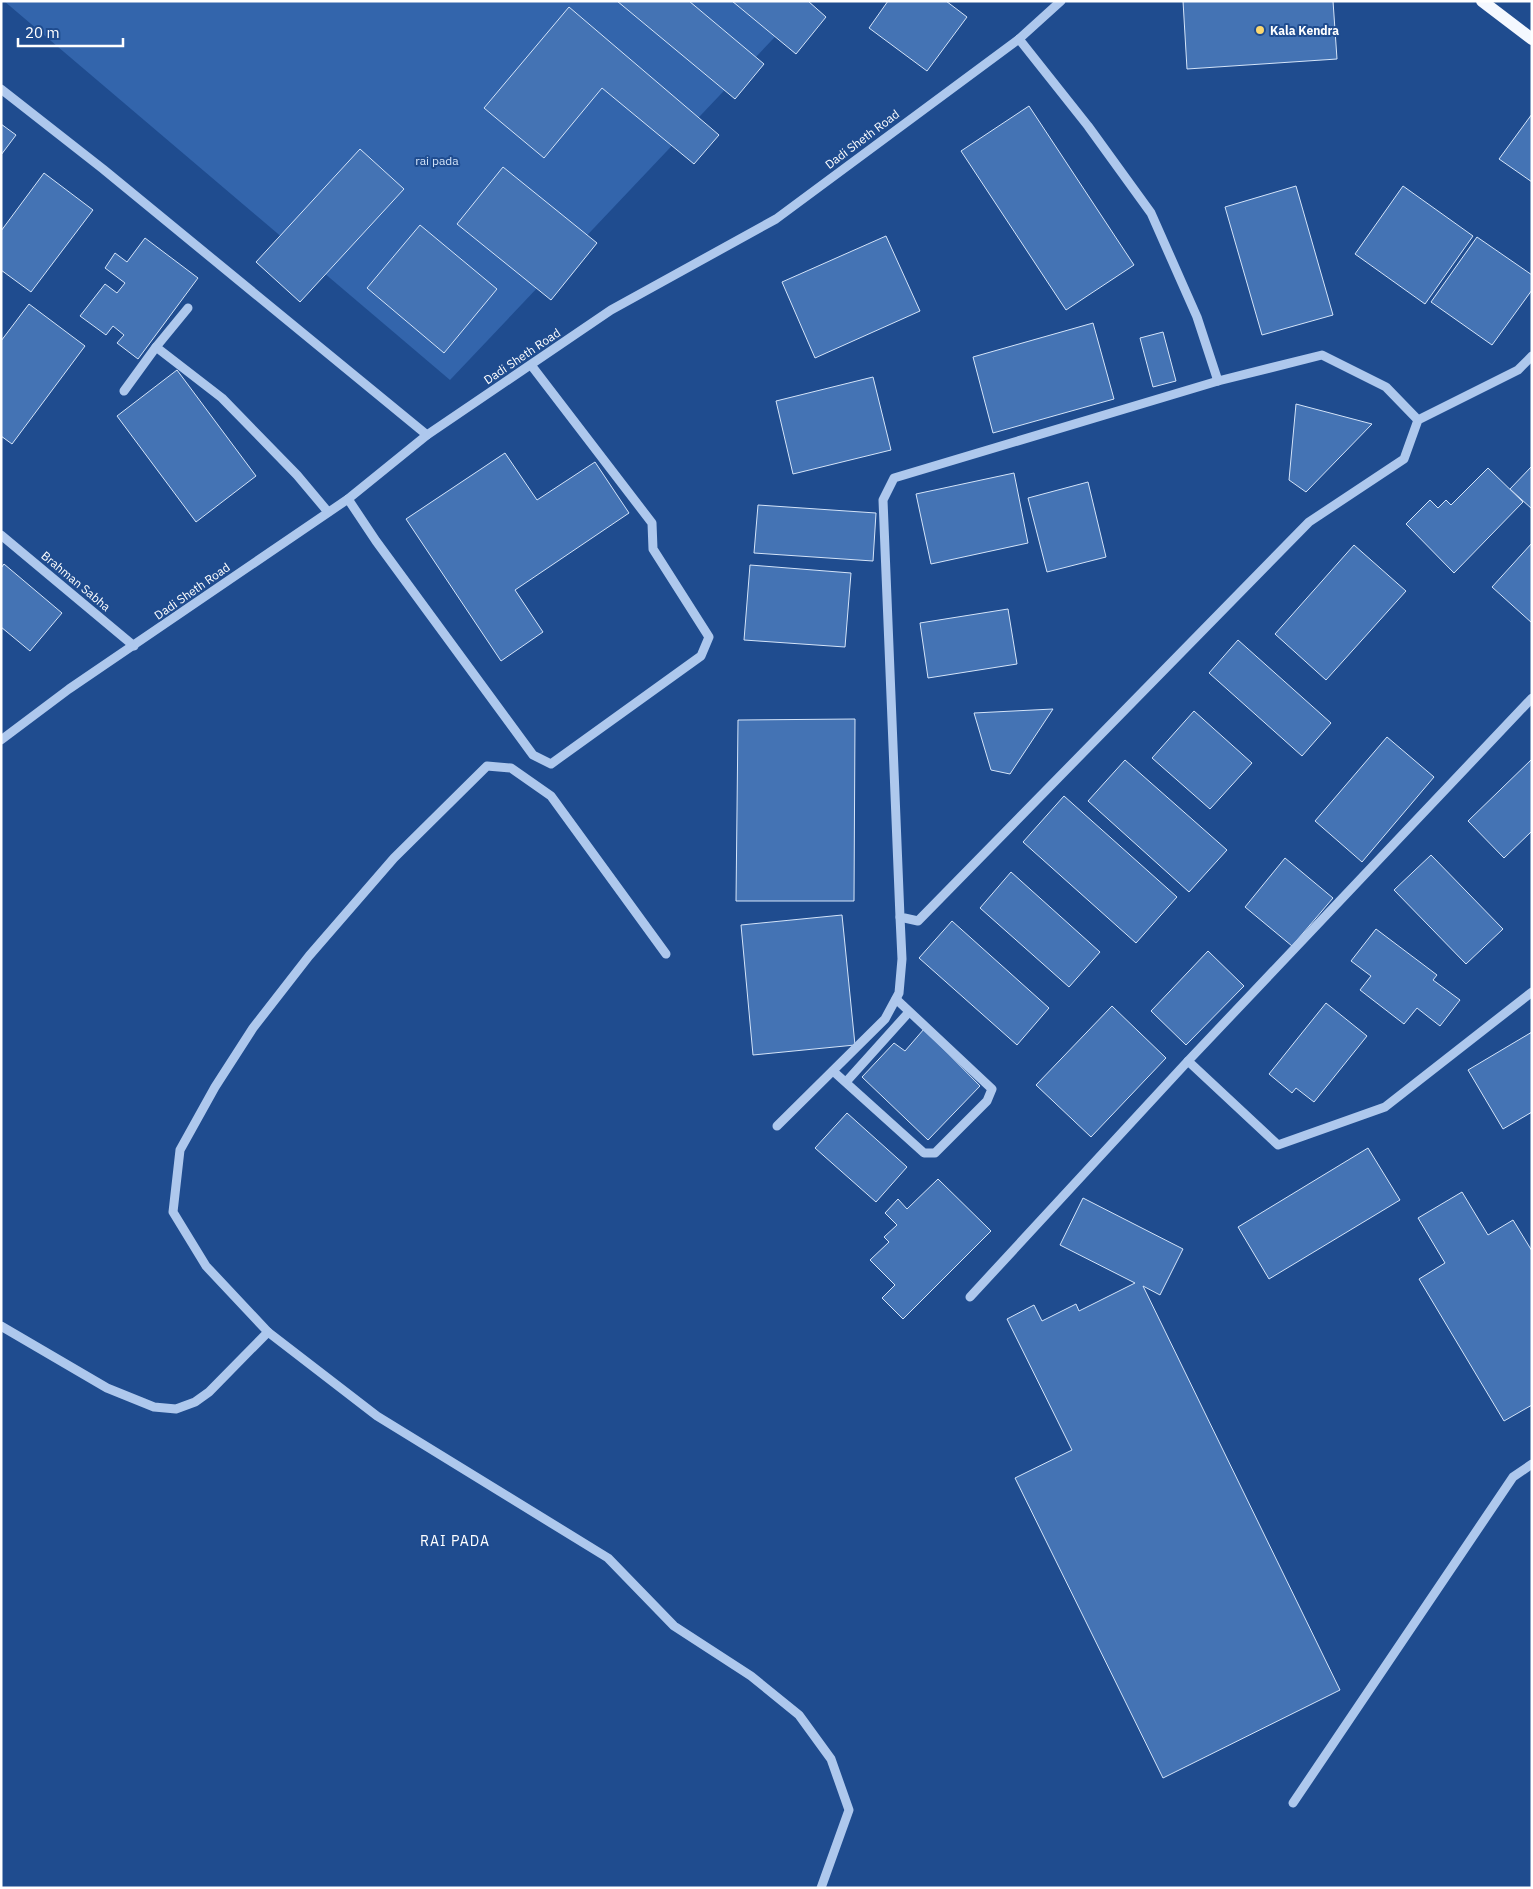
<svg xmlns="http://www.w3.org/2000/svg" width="1533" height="1889" font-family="'IBM Plex Sans',sans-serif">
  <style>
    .green { fill: #3365ac }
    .building { fill: #4473b4; stroke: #d4e4f9 }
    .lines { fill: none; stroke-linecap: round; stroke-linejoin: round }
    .minor { stroke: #aec8ed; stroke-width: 9 }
    .major { stroke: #f4f8ff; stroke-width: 12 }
    .poi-dot { fill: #fbd76f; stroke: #1f4c8f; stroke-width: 2 }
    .labels { text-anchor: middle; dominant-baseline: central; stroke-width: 4; stroke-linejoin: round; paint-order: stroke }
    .poi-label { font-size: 12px; font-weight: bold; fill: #fff; stroke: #1f4c8f; text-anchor: start }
    .street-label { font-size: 12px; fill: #fff; stroke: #1f4c8f }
    .park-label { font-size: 12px; fill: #d4e4f9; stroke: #1f4c8f }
    .neighbourhood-label { font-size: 14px; letter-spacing: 1px; fill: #fff; stroke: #1f4c8f }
  </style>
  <rect width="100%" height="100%" fill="#1f4c8f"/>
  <path class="green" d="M4 1H809L450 380Z"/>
  <g class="building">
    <path d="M617 1H689L764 64 735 99Z"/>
    <path d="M732 1H808L826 17 796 54Z"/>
    <path d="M888 1H946L967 17 927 71 869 28Z"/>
    <path d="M1183 1H1333L1337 59 1187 69Z"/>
    <path d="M569 7 719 135 694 164 602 88 544 158 484 108Z"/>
    <path d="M1029 106 1134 265 1066 310 961 151Z"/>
    <path d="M1532 114V182L1499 159Z"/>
    <path d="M1 124 16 135 1 155Z"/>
    <path d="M360 149 404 189 300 302 256 262Z"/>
    <path d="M503 167 597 243 551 300 457 224Z"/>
    <path d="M44 173 93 210 31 292 1 270V231Z"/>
    <path d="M1296 186 1333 315 1262 335 1225 207Z"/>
    <path d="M1403 186 1473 236 1425 304 1355 254Z"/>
    <path d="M420 225 497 289 444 353 367 288Z"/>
    <path d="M886 236 920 311 815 358 782 282Z"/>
    <path d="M1477 237 1532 275V290L1492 345 1431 302Z"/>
    <path d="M145 238 198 278 138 359 117 343 124 335 113 326 106 335 80 316 105 284 117 293 125 283 105 268 115 253 127 262Z"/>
    <path d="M29 304 85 346 12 444 1 436V341Z"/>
    <path d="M1093 323 1114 399 993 433 973 357Z"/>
    <path d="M1163 332 1176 381 1153 387 1140 338Z"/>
    <path d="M177 370 256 476 196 522 117 416Z"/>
    <path d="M873 377 891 450 793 474 776 401Z"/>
    <path d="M1296 404 1372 424 1306 492 1289 480Z"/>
    <path d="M505 453 537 500 595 462 629 513 515 590 543 632 501 661 406 519Z"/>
    <path d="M1532 466V509L1510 489Z"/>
    <path d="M1488 468 1523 502 1454 573 1406 524 1430 500 1438 508 1446 500 1451 505Z"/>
    <path d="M1014 473 1028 543 931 564 916 494Z"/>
    <path d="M1088 482 1106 557 1047 572 1028 498Z"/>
    <path d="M758 505 876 513 873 561 754 553Z"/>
    <path d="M1532 543V623L1492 587Z"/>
    <path d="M1354 545 1406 591 1326 680 1275 634Z"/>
    <path d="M4 564 62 613 30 651 1 627V568Z"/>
    <path d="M750 565 851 573 845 647 744 640Z"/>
    <path d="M1008 609 1017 664 928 678 920 623Z"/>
    <path d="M1238 640 1331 723 1302 756 1209 673Z"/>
    <path d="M1053 709 1010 774 991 770 974 713Z"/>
    <path d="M1194 711 1252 763 1210 809 1152 758Z"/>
    <path d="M855 719 854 901H736L738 720Z"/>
    <path d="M1387 737 1434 777 1362 862 1315 821Z"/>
    <path d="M1532 759V831L1504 858 1468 821Z"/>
    <path d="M1125 760 1227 850 1189 892 1088 801Z"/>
    <path d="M1064 796 1177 897 1136 943 1023 842Z"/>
    <path d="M1431 855 1503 929 1466 964 1394 890Z"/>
    <path d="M1285 858 1333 898 1292 946 1245 907Z"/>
    <path d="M1011 872 1100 952 1069 987 980 908Z"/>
    <path d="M842 915 855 1045 753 1055 741 925Z"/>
    <path d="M952 921 1049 1008 1017 1045 919 958Z"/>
    <path d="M1376 929 1437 975 1433 980 1460 1000 1440 1026 1417 1008 1404 1024 1360 990 1371 976 1351 961Z"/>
    <path d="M1208 951 1244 986 1186 1045 1151 1011Z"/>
    <path d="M1326 1003 1367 1036 1314 1102 1296 1088 1292 1093 1269 1074Z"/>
    <path d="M1112 1006 1166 1058 1091 1137 1036 1085Z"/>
    <path d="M924 1029 980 1086 928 1140 862 1077 894 1043 905 1051Z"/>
    <path d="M1532 1032V1112L1503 1129 1468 1070Z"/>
    <path d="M847 1113 907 1167 876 1202 815 1148Z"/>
    <path d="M1368 1148 1400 1200 1269 1279 1238 1227Z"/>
    <path d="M938 1179 991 1231 903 1319 882 1298 895 1285 870 1260 889 1242 884 1237 897 1225 885 1213 898 1199 907 1209Z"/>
    <path d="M1462 1192 1488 1235 1513 1220 1532 1251V1405L1504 1421 1419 1279 1445 1263 1418 1218Z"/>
    <path d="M1083 1198 1183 1249 1160 1295 1143 1286 1340 1690 1163 1778 1015 1478 1072 1450 1007 1319 1034 1305 1042 1321 1076 1304 1079 1311 1135 1283 1060 1245Z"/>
  </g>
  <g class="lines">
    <g class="minor">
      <path d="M1019 39 1088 126 1151 213 1197 317 1218 381"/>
      <path d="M1 89 103 169 427 435"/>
      <path d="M156 347 188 308"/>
      <path d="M124 391 156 347 222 398 297 475 328 512"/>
      <path d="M1418 420 1386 387 1322 355 1218 381 894 478 883 500 900 917 918 921 1309 522 1404 459 1418 420 1518 370 1532 356"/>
      <path d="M348 499 376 541 533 755 551 764 701 656 709 637 653 549 652 523 531 365"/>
      <path d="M1 535 134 646"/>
      <path d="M1532 698 1188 1061 1278 1145 1385 1107 1532 992"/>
      <path d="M1 740 69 689 348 499 427 435 611 310 776 219 1019 39 1061 1"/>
      <path d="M666 954 551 796 511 768 487 766 394 858 309 956 253 1028 215 1087 180 1150 173 1212 206 1266 268 1332 377 1416 608 1558 674 1626 751 1676 799 1715 831 1759 849 1810 821 1888"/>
      <path d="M833 1071 924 1153H935L987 1101 992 1089 896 999"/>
      <path d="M846 1082 909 1012"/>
      <path d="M777 1126 885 1019 899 993 902 959 900 917"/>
      <path d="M970 1297 1188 1061"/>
      <path d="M1 1326 107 1388 154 1407 176 1409 195 1402 209 1392 268 1332"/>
      <path d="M1293 1803 1513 1477 1532 1464"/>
    </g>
    <path class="major" d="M1482 1 1532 39"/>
  </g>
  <circle class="poi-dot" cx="1260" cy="30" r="5"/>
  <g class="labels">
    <g class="poi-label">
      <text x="1270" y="30">Kala Kendra</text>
    </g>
    <g class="street-label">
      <text transform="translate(862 139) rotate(-37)">Dadi Sheth Road</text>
      <text transform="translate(522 356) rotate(-34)">Dadi Sheth Road</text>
      <text transform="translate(76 581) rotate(40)">Brahman Sabha</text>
      <text transform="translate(192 591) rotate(-35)">Dadi Sheth Road</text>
    </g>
    <g class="park-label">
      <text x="437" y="160">rai pada</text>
    </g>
    <g class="neighbourhood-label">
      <text x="455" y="1541">RAI PADA</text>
    </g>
  </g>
  <rect width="1533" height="1889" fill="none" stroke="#ffffff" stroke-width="5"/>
  <path d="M18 38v8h105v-8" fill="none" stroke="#ffffff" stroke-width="2.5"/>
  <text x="25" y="38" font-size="15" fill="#ffffff" stroke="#1f4c8f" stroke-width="4" paint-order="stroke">20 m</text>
</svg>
